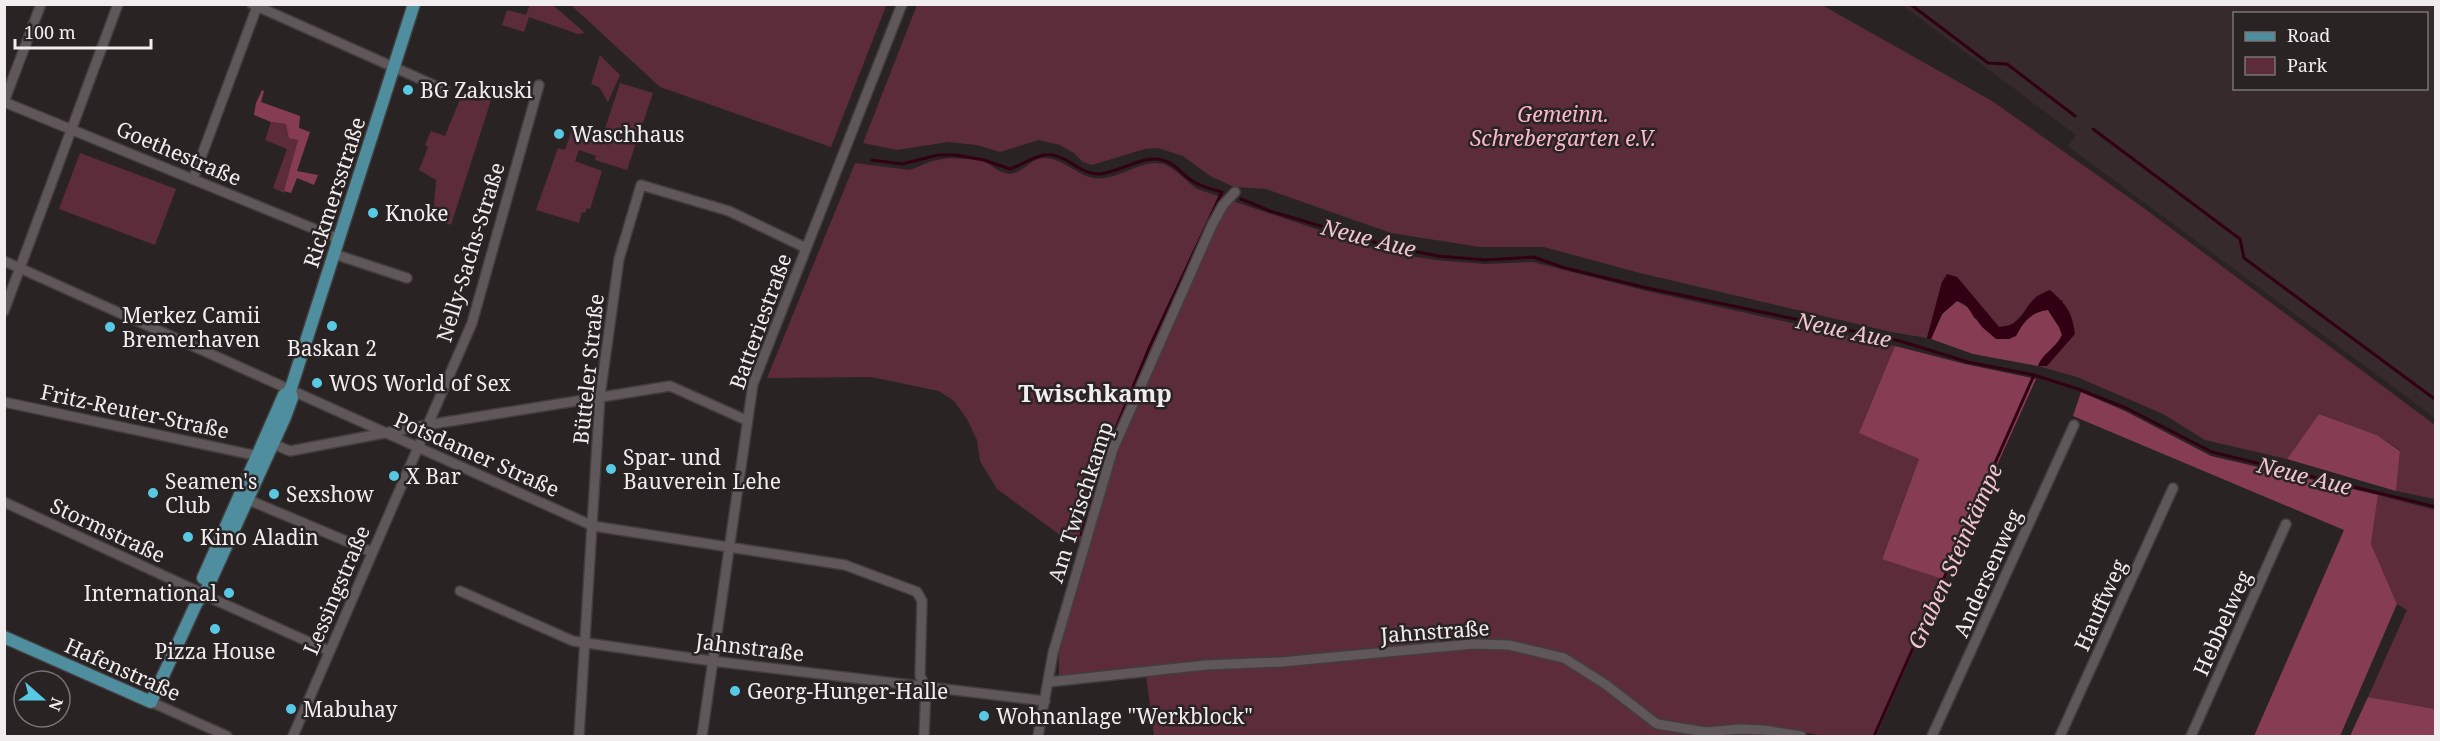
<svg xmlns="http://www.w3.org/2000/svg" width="2440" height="741" font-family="'Noto Serif',serif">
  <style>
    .built { fill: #372a2d; fill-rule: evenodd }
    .green { fill: #5d2c3b }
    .forest { fill: #863d54 }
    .water { fill: #310013 }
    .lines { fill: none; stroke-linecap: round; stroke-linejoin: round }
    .stream { stroke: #310013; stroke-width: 3 }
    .minor-casing { stroke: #433e3e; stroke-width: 12 }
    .major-casing { stroke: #433e3e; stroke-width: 15 }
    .minor { stroke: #5f5759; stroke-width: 9 }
    .major { stroke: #4e8e9e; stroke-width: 12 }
    .poi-dot { fill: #57c9e2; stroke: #292324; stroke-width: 2 }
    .labels { text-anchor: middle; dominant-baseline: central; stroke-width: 5; stroke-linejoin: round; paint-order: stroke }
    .poi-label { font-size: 21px; fill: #f1edee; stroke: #292324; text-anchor: start }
    .park-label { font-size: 21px; font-style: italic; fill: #fbb8c9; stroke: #292324 }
    .street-label { font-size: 21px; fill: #f1edee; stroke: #292324 }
    .water-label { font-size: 22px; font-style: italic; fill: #f1c4ce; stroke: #292324 }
    .quarter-label { font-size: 24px; font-weight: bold; fill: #f1edee; stroke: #292324 }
  </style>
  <rect width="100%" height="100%" fill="#292324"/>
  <path class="built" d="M1902 5H2435V418L2068 146 2076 135ZM2234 14H2426V88H2234Z"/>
  <g class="green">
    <path d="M530 5H553L585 33 578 34 529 17 524 32 502 25 507 10 526 15Z"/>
    <path d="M882 5 886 6 831 147 660 87 571 5Z"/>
    <path d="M917 5H1822L1992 101 2141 206 2435 425V499L2396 491 2400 450 2377 435 2319 414 2287 459 2205 440 2163 414 2077 377 2038 366 2047 365 2063 300C2052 304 2033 306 2024 313 2013 322 2016 326 1999 327L1957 277 1942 282 1927 338 1891 332 1636 272 1544 247H1480L1391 233 1266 189 1234 187 1210 176 1183 156 1158 148 1145 149 1092 165 1083 162 1074 153 1060 145 1039 140 1000 152 977 145 948 142 897 150 863 143Z"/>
    <path d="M600 55 620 75 608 102 599 87 591 84Z"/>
    <path d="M620 83 653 93 627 170 595 160 596 156 579 150 575 161 602 171 590 209 587 208 585 213 582 212 579 223 536 210 558 148 565 150 572 129 602 138Z"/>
    <path d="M489 91 493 94 451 225 433 218 436 180 419 170 428 147 425 145 431 131 445 136 463 92Z"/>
    <path d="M271 122 286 124 298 140 284 193 273 188 287 149 265 140Z"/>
    <path d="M80 153 176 189 155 245 59 209Z"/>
    <path d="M949 158C960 159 974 158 985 162 992 165 998 172 1005 173 1019 177 1026 163 1038 159 1057 153 1076 175 1093 178 1119 183 1144 154 1168 166 1179 172 1187 182 1197 189L1385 252 1436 260 1484 264 1533 262 1647 291 1895 346 1860 433 1919 459 1882 558 1945 580 1876 736H1825L1807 733 1806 736H1154L1145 667 1059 676V651L1089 544 1060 535 997 489 980 461 977 440 967 419 954 401 939 391 871 377 767 378 855 163 910 170 932 161Z"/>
    <path d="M2378 495 2435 510V709L2368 697 2407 610 2397 604 2371 544Z"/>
  </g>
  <g class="forest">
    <path d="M262 90 264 91 261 102 300 116 299 128 310 132 297 171 318 175 314 185 297 178 291 193 284 191 298 140 289 138 286 124 271 122 254 115 256 103Z"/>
    <path d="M1957 301 1969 308 1974 318 2016 336C2023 321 2031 312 2048 310L2059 327 2062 335C2056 348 2042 354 2038 366L1973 354 1931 339 1942 314Z"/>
    <path d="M1895 346 1965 364 2036 379 1945 580 1882 559 1919 459 1859 433Z"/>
    <path d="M2081 392 2125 411 2211 456 2378 495 2371 544 2397 604 2340 736H2254L2344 530 2073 416Z"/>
    <path d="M2319 414 2377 435 2400 451 2396 491 2287 459Z"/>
    <path d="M2368 697 2435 709V736H2350Z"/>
  </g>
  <path class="water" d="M1947 274 1957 277 1999 327C2022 325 2020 314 2033 300 2037 295 2045 292 2050 290 2067 305 2072 312 2075 334L2047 366H2038C2042 354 2056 348 2062 335L2059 327 2048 310C2032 311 2023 322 2016 336L2009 339H1996L1982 327 1965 304 1957 301 1942 314 1931 339 1927 338 1942 282Z"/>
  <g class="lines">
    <g class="stream">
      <path d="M1910 4 1988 63 2007 64 2075 116"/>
      <path d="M2093 129 2240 239 2244 258 2436 400"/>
      <path d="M872 160 902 164 938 155H956L984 160 1010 169C1022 165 1032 157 1044 155 1066 152 1079 175 1100 174 1120 172 1142 155 1162 160 1174 163 1179 171 1188 178 1198 186 1211 189 1222 192L1150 346 1103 459 1081 535"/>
      <path d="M1241 199 1270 211 1387 246 1438 256 1485 260 1533 257 1565 268 1647 288 1900 341 1968 362 2034 375 2078 389 2126 408 2212 452 2436 507"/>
      <path d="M1874 736 2034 375"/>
    </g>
    <defs>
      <g id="minor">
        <path d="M252 4 445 90"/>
        <path d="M4 102 339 239"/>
        <path d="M4 102 41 4"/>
        <path d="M193 179 258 4"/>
        <path d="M334 254 407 278"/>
        <path d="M4 261 593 526 845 565 912 590 917 592 922 601 920 676 926 687 924 736"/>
        <path d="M4 311 118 4"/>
        <path d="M4 402 263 457"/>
        <path d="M273 444 290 451 427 425 670 386 746 420"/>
        <path d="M244 498 372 552"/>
        <path d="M4 502 197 591"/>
        <path d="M460 591 573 641 712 661 1045 701"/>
        <path d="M204 595 329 651"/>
        <path d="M1048 682 1206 665 1281 662 1473 644 1509 645 1564 658 1605 684 1657 724 1706 732 1739 729 1764 730 1801 736"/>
        <path d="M151 702 227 736"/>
        <path d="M293 736 472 323 539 85"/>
        <path d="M579 736 600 396 619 259 641 185 729 211 806 248"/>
        <path d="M702 736 753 384 902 4"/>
        <path d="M1038 736 1053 653 1113 449 1212 225 1223 205 1235 192"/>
        <path d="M1932 736 2074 425"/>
        <path d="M2060 736 2173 488"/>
        <path d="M2191 736 2286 524"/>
      </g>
      <g id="major">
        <path d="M203 578 284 395 290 391"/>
        <path d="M4 637 151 702 197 602 204 595 285 417 292 398 290 391 414 4"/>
      </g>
    </defs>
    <use href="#minor" class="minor-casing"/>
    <use href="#major" class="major-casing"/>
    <use href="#minor" class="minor"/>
    <use href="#major" class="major"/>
  </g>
  <g class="poi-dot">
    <circle cx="408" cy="90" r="6"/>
    <circle cx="559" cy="134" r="6"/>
    <circle cx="373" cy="213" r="6"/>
    <circle cx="332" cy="326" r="6"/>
    <circle cx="110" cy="327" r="6"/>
    <circle cx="317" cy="383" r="6"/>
    <circle cx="611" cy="469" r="6"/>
    <circle cx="394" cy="476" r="6"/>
    <circle cx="153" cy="493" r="6"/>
    <circle cx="274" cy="494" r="6"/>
    <circle cx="188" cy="537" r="6"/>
    <circle cx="229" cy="593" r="6"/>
    <circle cx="215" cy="629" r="6"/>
    <circle cx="735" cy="691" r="6"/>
    <circle cx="291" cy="709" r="6"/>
    <circle cx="984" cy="716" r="6"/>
  </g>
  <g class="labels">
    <g class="poi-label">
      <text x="420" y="90">BG Zakuski</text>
      <text x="571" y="134">Waschhaus</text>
      <text x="385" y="213">Knoke</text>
      <text x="122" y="315">Merkez Camii<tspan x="122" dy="24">Bremerhaven</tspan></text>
      <text x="332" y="348" text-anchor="middle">Baskan 2</text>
      <text x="329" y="383">WOS World of Sex</text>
      <text x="623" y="457">Spar- und<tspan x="623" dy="24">Bauverein Lehe</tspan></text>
      <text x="406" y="476">X Bar</text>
      <text x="165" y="481">Seamen's<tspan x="165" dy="24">Club</tspan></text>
      <text x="286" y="494">Sexshow</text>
      <text x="200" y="537">Kino Aladin</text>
      <text x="217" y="593" text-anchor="end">International</text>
      <text x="215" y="651" text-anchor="middle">Pizza House</text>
      <text x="747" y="691">Georg-Hunger-Halle</text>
      <text x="303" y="709">Mabuhay</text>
      <text x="996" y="716">Wohnanlage "Werkblock"</text>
    </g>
    <g class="park-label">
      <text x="1563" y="114">Gemeinn.<tspan x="1563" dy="24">Schrebergarten e.V.</tspan></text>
    </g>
    <g class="street-label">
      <text transform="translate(179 153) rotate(23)">Goethestraße</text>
      <text transform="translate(334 192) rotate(-72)">Rickmersstraße</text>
      <text transform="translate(470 252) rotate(-73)">Nelly-Sachs-Straße</text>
      <text transform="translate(760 321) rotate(-70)">Batteriestraße</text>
      <text transform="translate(588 369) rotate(-84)">Bütteler Straße</text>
      <text transform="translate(135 411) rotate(12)">Fritz-Reuter-Straße</text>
      <text transform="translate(477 454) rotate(24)">Potsdamer Straße</text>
      <text transform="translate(1080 502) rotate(-72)">Am Twischkamp</text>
      <text transform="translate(108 530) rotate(25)">Stormstraße</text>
      <text transform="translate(1987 573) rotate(-66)">Andersenweg</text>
      <text transform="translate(336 590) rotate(-67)">Lessingstraße</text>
      <text transform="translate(2100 605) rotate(-66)">Hauffweg</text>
      <text transform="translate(2222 623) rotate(-66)">Hebbelweg</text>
      <text transform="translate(1435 631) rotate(-4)">Jahnstraße</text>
      <text transform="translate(750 647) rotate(7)">Jahnstraße</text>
      <text transform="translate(123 669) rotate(24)">Hafenstraße</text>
    </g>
    <g class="water-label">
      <text transform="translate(1369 237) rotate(14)">Neue Aue</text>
      <text transform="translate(1844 329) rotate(12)">Neue Aue</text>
      <text transform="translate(2305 475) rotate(14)">Neue Aue</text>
      <text transform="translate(1954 556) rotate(-66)">Graben Steinkämpe</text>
    </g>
    <g class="quarter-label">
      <text x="1095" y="392">Twischkamp</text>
    </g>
  </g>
  <rect width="2440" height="741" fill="none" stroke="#f1edee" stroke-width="12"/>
  <rect x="2233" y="12" width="195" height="78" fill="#292324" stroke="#797475" stroke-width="1.5"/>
  <rect x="2245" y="32" width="30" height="9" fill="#4e8e9e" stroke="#797475" stroke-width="1.5"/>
  <text x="2287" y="42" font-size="18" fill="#f1edee">Road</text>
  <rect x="2245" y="57" width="30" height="18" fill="#5d2c3b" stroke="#797475" stroke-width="1.5"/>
  <text x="2287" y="72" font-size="18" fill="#f1edee">Park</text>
  <g transform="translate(42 699) rotate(111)"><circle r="28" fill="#292324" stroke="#797475" stroke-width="1.5"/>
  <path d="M0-4.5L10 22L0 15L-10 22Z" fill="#57c9e2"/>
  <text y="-9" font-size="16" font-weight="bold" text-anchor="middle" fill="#f1edee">N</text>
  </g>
  <path d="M15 39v9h136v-9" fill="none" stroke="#f1edee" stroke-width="3"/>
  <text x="24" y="39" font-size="18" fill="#f1edee" stroke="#292324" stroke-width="4.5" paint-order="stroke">100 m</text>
</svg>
